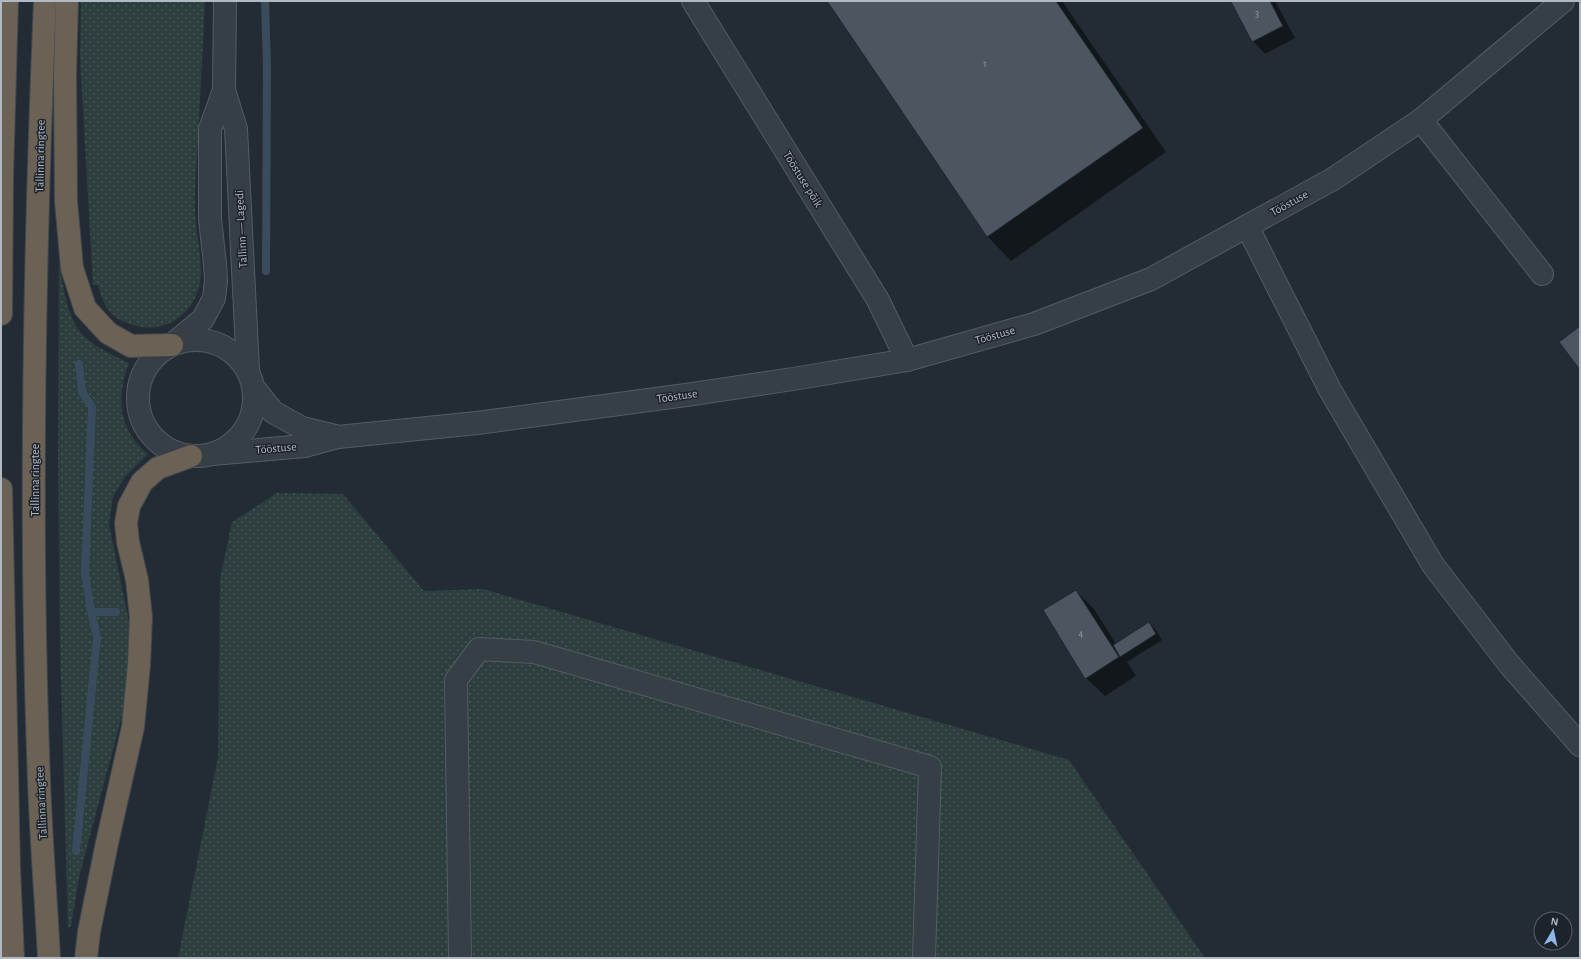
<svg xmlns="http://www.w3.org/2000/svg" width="1581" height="959" font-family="'Alegreya Sans',sans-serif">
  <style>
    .grass { fill: url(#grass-dots) }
    .shadow { fill: #0007 }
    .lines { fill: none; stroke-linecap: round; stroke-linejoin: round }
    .stream { stroke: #3a4b5d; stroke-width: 8 }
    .building { fill: #4c5661; stroke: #1e252d }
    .minor-casing { stroke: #545c64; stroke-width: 24 }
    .highway-casing { stroke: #414951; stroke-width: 24 }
    .minor { stroke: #363e46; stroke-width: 22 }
    .highway { stroke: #6b6154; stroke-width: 22 }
    .labels { text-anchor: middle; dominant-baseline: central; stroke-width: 3; stroke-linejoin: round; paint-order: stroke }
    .number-label { font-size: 10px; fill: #98a0aa }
    .street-label { font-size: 12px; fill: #b1b9c2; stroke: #1c232b }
  </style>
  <defs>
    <pattern id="grass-dots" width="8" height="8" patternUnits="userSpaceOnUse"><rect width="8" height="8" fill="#2c3e3d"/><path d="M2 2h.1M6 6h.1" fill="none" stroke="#485857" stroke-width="1.8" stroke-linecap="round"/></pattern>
  </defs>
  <rect width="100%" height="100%" fill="#232c35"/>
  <g class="grass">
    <path d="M81 1H205C203 47 200 94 198 140 197 163 194 187 195 210 195 236 206 266 198 291 187 322 157 335 127 323 109 317 102 302 98 285H93L80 56Z"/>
    <path d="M59 262C63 285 67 322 86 338 98 348 114 356 129 363 116 397 118 429 148 454L124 478 113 497 109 525 129 622V669L123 712 79 877 71 926 68 928 60 642 58 457Z"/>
    <path d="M277 493 343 494 424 591 483 589 1069 760 1205 958H178L218 757 220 579 232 522Z"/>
  </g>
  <g class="shadow">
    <path d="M828 1H1062L1166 152 1011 261 988 237Z"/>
    <path d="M1234 1H1275L1295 38 1265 54 1253 41Z"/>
    <path d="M1076 591 1094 609 1116 644 1149 623 1155 629 1162 640 1127 662 1136 676 1105 696 1086 678Z"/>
  </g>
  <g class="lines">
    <g class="stream">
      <path d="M265 1 267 67 266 271"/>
      <path d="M79 364 82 392 92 407 85 573 91 612"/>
      <path d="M76 851 97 637 91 612H116"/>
    </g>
  </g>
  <g class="building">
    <path d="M827 1H1056L1143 128 987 237Z"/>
    <path d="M1232 1H1270L1283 26 1252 42 1231 2Z"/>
    <path d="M1580 326V370L1559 342Z"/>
    <path d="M1076 590 1119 657 1085 679 1043 610Z"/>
    <path d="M1149 622 1156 634 1120 657 1113 645Z"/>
  </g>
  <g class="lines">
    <defs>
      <g id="minor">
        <path d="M225 1 224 90 236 129 248 370"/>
        <path d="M693 1 878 300 907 360"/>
        <path d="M1421 120 1542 274"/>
        <path d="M1247 226 1330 390 1433 565 1509 664 1580 745"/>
        <circle cx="196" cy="398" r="58"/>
        <path d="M174 343 203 319 214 298 216 281 215 264 210 219V129L224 90"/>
        <path d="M254 388 273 412 302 428 335 436"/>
        <path d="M212 454 305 446 338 437 477 423 686 395 793 379 907 360 1034 324 1151 279 1333 179 1421 120 1563 1"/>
        <path d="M460 958 456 680 479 649 534 652 930 767 924 958"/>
      </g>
      <g id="highway">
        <path d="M45 1C34 260 29 521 39 780 41 840 46 899 49 958"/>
        <path d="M67 1 65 74 66 201 72 268 85 308 108 333 131 346 172 345"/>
        <path d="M1 314 2 177 7 1"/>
        <path d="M1 489 9 869 13 958"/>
        <path d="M86 958 89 932 107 843 133 727 139 665 141 617 137 580 128 542 126 523 129 506 142 482 158 468 191 456"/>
      </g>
    </defs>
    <use href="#minor" class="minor-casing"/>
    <use href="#highway" class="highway-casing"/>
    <use href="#minor" class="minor"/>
    <use href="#highway" class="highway"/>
  </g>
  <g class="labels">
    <g class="number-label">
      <text x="1257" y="14">3</text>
      <text x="985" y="64">1</text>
      <text x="1081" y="634">4</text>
    </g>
    <g class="street-label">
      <text transform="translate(40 156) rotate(-89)">Tallinna ringtee</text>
      <text transform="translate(803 179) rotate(58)">Tööstuse põik</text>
      <text transform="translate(1289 203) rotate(-29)">Tööstuse</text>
      <text transform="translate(241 229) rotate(-93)">Tallinn — Lagedi</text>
      <text transform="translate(995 335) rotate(-16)">Tööstuse</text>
      <text transform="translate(677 396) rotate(-8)">Tööstuse</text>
      <text transform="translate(276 448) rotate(-5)">Tööstuse</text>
      <text transform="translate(35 480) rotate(-90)">Tallinna ringtee</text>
      <text transform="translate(41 803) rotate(-93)">Tallinna ringtee</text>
    </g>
  </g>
  <rect width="1581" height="959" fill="none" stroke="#b1b9c2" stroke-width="4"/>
  <g transform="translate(1553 931) rotate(9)"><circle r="19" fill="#1c232b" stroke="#585f67"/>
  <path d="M0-3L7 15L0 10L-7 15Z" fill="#8eb7ea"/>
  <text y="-6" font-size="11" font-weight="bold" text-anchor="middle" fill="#b1b9c2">N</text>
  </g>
</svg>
